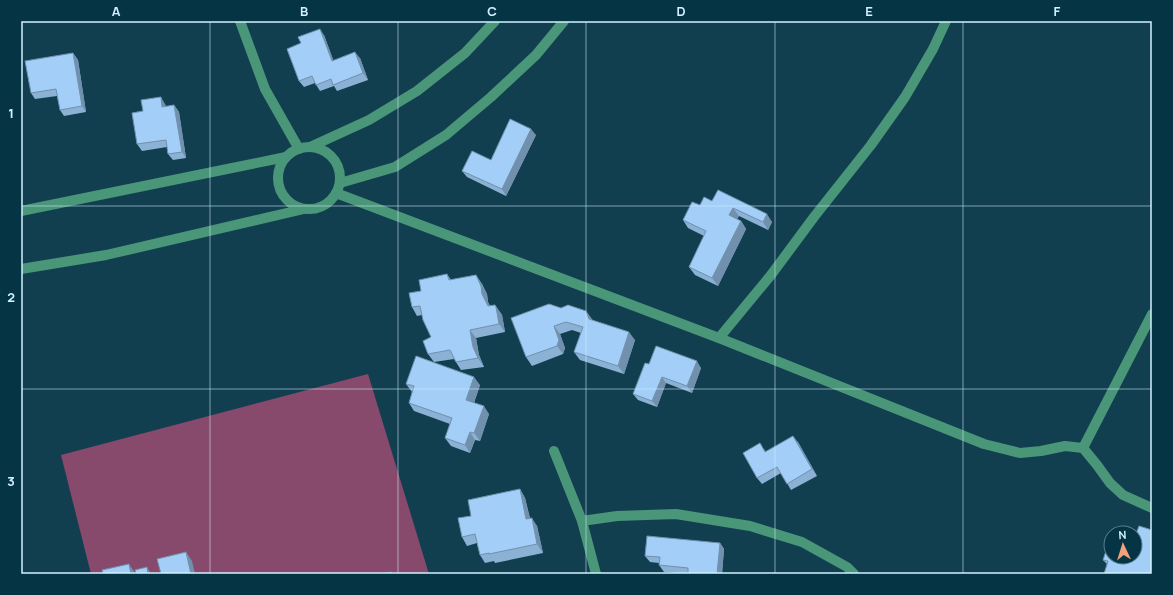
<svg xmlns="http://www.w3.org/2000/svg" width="1173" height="595" font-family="Manrope,sans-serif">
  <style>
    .green { fill: #87496c }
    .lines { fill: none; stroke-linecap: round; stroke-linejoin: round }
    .minor { stroke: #4a9679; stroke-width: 10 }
    .wall { fill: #8bb1d4 }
    .shaded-wall { fill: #7190ad }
    .building { fill: #a2cef7; stroke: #7190ad }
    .grid { fill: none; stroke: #d3f1ff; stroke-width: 1; stroke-opacity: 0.55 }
    .neatline { fill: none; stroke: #d3f1ff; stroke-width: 1.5 }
    .grid-label { font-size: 13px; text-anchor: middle; font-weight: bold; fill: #d3f1ff }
  </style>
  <rect width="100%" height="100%" fill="#123f4f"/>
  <path class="green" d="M368 374 429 574H91L61 455Z"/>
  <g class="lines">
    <g class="minor">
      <path d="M240 21 265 89 299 149"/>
      <circle cx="309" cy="178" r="31"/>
      <path d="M310 147 369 120 417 91 465 53 495 21"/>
      <path d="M340 183 395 167 446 135 491 97 536 55 564 21"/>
      <path d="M336 193 719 338 984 444 1020 453 1041 451 1065 446 1083 448 1097 465 1110 483 1123 495 1152 508"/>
      <path d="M21 211 286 157"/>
      <path d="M21 269 106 255 304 209"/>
      <path d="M719 338 771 275 814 217 871 145 905 97 933 49 946 21"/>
      <path d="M1083 448 1152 314"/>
      <path d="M554 451 582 521 596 574"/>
      <path d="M582 521 617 516 676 514 750 526 802 542 847 567 854 574"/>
    </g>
  </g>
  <g class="wall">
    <path d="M324 35 333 60 360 58 368 80 337 91 334 86 320 91 315 83 304 87 299 81Z"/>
    <path d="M73 53 78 60 86 112 64 116 60 110 57 96 35 99 31 93Z"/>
    <path d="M165 104 166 107 174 105 179 112 186 158 173 160 168 154 167 147 142 151 137 144 143 111Z"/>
    <path d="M536 135 506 196 467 177 462 171 491 160Z"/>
    <path d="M718 190 772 222 768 230 739 216 737 219 741 221 746 229 718 286 695 275 689 267 704 236 688 228 683 220 700 205 712 201Z"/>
    <path d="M447 274 451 280 476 275 482 284 487 294 488 302 490 306 495 305 502 315 505 332 476 338 479 355 484 367 461 370 454 359 434 362 428 354 431 337 422 315 417 316 412 307 421 291Z"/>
    <path d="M561 308 586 311 592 320 635 340 624 374 580 360 574 352 581 333 572 330 560 334 565 348 563 354 532 366 526 357Z"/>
    <path d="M649 364 701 368 692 393 666 383 657 407 638 400 633 394Z"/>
    <path d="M406 384 480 385 474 403 489 414 480 441 475 440 470 453 451 446 445 438 450 424 414 411 409 403 412 392Z"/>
    <path d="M798 442 817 476 791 490 781 473 762 484 757 478 764 449 766 452Z"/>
    <path d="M520 489 525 498 530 518 537 526 543 553 495 563 494 561 485 563 480 555 477 543 467 546 462 537 471 516Z"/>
    <path d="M1152 530 1107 564 1103 560 1111 557 1136 534Z"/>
    <path d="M720 543 724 549 722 574H688L664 572 659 565V563L650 562 645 556Z"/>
  </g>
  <g class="shaded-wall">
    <path d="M320 29 324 35 336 67 332 61Z"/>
    <path d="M355 52 360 58 368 80 363 73Z"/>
    <path d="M73 53 78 60 86 112 82 106Z"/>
    <path d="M161 97 165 104 167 114 162 107Z"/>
    <path d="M174 105 179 112 186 158 182 152Z"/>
    <path d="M531 129 536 135 506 196 502 189Z"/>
    <path d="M733 208 739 216 735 223 729 215Z"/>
    <path d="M767 214 772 222 768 230 763 222Z"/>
    <path d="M741 221 746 229 718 286 712 278Z"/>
    <path d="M476 275 482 284 487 294 488 302 494 314 488 306 482 294Z"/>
    <path d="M495 305 502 315 505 332 499 324Z"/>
    <path d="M586 311 592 319 595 327 589 319Z"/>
    <path d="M554 326 560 334 565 348 563 354 557 346Z"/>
    <path d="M470 330 476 338 479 355 484 367 478 358 473 347Z"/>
    <path d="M629 332 635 340 624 374 618 366Z"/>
    <path d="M697 361 701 368 692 393 687 386Z"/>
    <path d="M474 377 480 385 472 408 466 400Z"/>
    <path d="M662 377 666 383 657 407 652 401Z"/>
    <path d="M484 406 489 414 480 441 474 433Z"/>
    <path d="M470 432 475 440 470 453 465 445Z"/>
    <path d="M793 436 798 442 817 476 812 469Z"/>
    <path d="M520 489 525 498 532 527 526 519Z"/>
    <path d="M532 518 537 526 543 553 537 544Z"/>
    <path d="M720 543 724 549 722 574H717Z"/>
    <path d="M186 552 192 561 195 574H191Z"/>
    <path d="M129 564 135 573V574H131Z"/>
    <path d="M147 567 151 574H148Z"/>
  </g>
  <g class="building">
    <path d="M320 29 332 61 355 52 363 73 333 85 331 79 316 85 312 76 299 81 287 49 301 43 298 37Z"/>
    <path d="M73 53 82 106 60 110 56 89 31 93 25 61Z"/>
    <path d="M161 97 162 107 174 105 182 152 168 154 166 140 137 144 132 113 143 111 141 100Z"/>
    <path d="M510 119 531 129 502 189 462 171 472 151 491 160Z"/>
    <path d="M718 190 767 214 763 222 733 208 729 215 741 221 712 278 689 267 706 231 683 220 692 202 700 205 704 197 712 201Z"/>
    <path d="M447 274 449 280 476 275 481 286 482 294 488 306 495 305 496 307 499 324 470 330 473 347 478 358 456 362 450 350 428 354 423 341 431 337 423 320 420 306 412 307 409 293 421 291 419 280Z"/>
    <path d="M549 304 561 308 568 305 586 311 589 319 629 332 618 366 574 352 583 327 566 322 554 326 559 340 557 346 526 357 511 318Z"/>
    <path d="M656 346 697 361 687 386 662 377 652 401 633 394 645 363 649 364Z"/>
    <path d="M416 356 474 377 466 400 484 406 474 433 470 432 465 445 445 438 452 418 409 403 414 386 406 384Z"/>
    <path d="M793 436 812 469 787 484 777 467 757 478 743 453 760 443 765 452Z"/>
    <path d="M520 489 526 519 532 518 537 544 489 554V553L480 555 475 534 462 537 458 518 471 516 468 500Z"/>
    <path d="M1139 526 1152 530V574H1104L1108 561 1103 560 1111 536V557H1135V534H1136Z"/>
    <path d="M1126 531 1133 533H1125Z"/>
    <path d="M647 536 720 543 717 574H688V568L659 565 660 557 645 556Z"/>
    <path d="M186 552 191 574H161L157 559Z"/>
    <path d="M129 564 131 574H103L102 570Z"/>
    <path d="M147 567 148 574H136L135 570Z"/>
    <path d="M391 572V574H380Z"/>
  </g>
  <path class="grid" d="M210 21V574M398 21V574M586 21V574M775 21V574M963 21V574M21 206H1152M21 389H1152"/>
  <rect width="1173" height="595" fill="none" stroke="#053545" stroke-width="44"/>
  <g transform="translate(1123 545) rotate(356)"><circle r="19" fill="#053545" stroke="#57808f"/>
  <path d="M0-3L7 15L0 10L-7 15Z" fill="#f1a17b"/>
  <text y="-6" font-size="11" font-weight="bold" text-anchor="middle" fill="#d3f1ff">N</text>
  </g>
  <rect x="22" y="22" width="1129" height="551" class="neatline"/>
  <g class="grid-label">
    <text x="116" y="16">A</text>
    <text x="304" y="16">B</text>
    <text x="492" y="16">C</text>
    <text x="681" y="16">D</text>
    <text x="869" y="16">E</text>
    <text x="1057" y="16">F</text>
    <text x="11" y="118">1</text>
    <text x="11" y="302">2</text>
    <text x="11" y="486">3</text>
  </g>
</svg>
